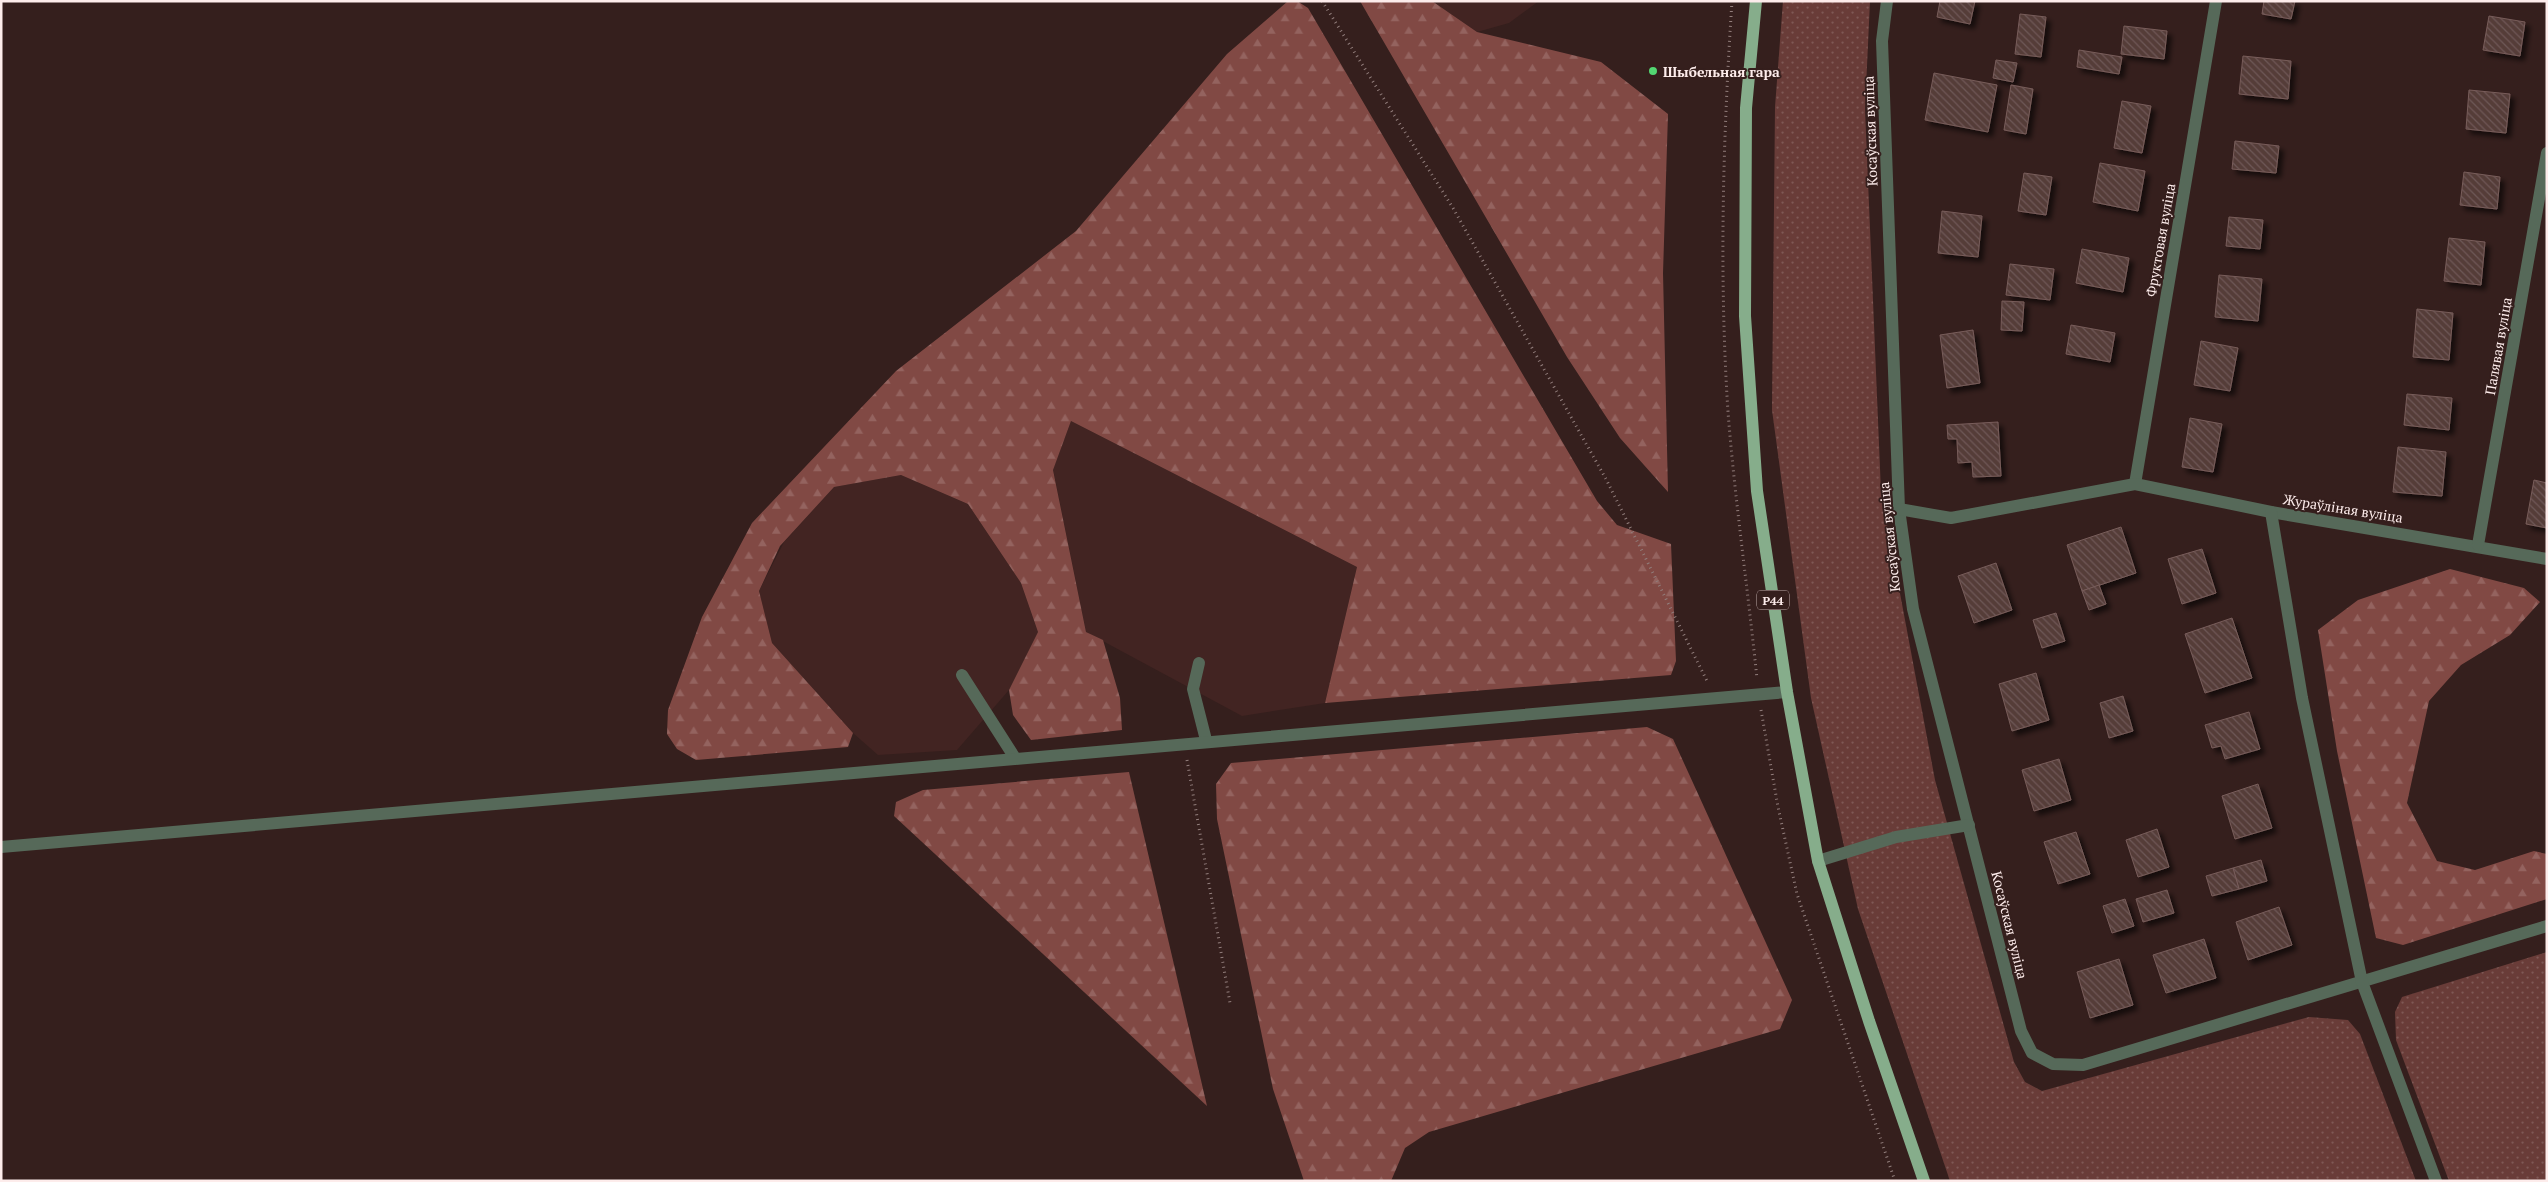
<svg xmlns="http://www.w3.org/2000/svg" width="2548" height="1182" font-family="'PT Serif',serif">
  <style>
    .built { fill: #422422 }
    .grass { fill: url(#grass-dots) }
    .forest { fill: url(#forest-firs) }
    .building { fill: url(#building-back-hatch); stroke: #785d5a; filter: url(#shadow) }
    .lines { fill: none; stroke-linecap: round; stroke-linejoin: round }
    .path { stroke: #927e7c; stroke-width: 3; stroke-dasharray: 1 4; stroke-linecap: butt }
    .service { stroke: #566959; stroke-width: 12 }
    .minor { stroke: #566959; stroke-width: 12 }
    .tertiary { stroke: #566959; stroke-width: 12 }
    .primary { stroke: #86ad8b; stroke-width: 12 }
    .poi-dot { fill: #53d672; stroke: #351f1d; stroke-width: 2 }
    .labels { text-anchor: middle; dominant-baseline: central; stroke-width: 4; stroke-linejoin: round; paint-order: stroke }
    .shield { fill: #351f1d; stroke: #c1aead; stroke-width: 1 }
    .shield-label { font-size: 12px; font-weight: bold; fill: #fdeceb }
    .poi-label { font-size: 14px; font-weight: bold; fill: #fdeceb; stroke: #351f1d; text-anchor: start }
    .street-label { font-size: 14px; fill: #fdeceb; stroke: #351f1d }
  </style>
  <defs>
    <pattern id="grass-dots" width="8" height="8" patternUnits="userSpaceOnUse" patternTransform="scale(1.25)"><rect width="8" height="8" fill="#693c38"/><path d="M2 2h.1M6 6h.1" fill="none" stroke="#7f5855" stroke-width="1.8" stroke-linecap="round"/></pattern>
    <pattern id="forest-firs" width="22" height="20" patternUnits="userSpaceOnUse" patternTransform="scale(1.25)"><rect width="22" height="20" fill="#814944"/><path d="M5 1l3.5 6h-7zM16 11l3.5 6h-7z" fill="#94635f"/></pattern>
    <pattern id="building-back-hatch" width="6" height="6" patternUnits="userSpaceOnUse" patternTransform="scale(1.25)"><rect width="6" height="6" fill="#553c39"/><path d="M-1 5l2 2M0 0l6 6M5-1l2 2" fill="none" stroke="#6e5856"/></pattern>
    <filter id="shadow"><feDropShadow dx="4.5" dy="4.5" stdDeviation="2.5" flood-color="#0009"/></filter>
  </defs>
  <rect width="100%" height="100%" fill="#351f1d"/>
  <g class="built">
    <path d="M1432 1H1539L1509 23 1477 32Z"/>
    <path d="M1071 421 1357 567 1325 703 1242 716 1086 632 1053 469Z"/>
    <path d="M901 475 968 504 1021 583 1038 632 1009 690 957 750 878 755 853 733 772 643 759 591 784 542 834 487Z"/>
  </g>
  <g class="grass">
    <path d="M1783 1H1870L1865 109 1881 492 1935 780 2014 1062 2025 1082 2042 1091 2309 1017 2348 1020 2360 1034 2416 1181H1950L1858 909 1811 698 1772 410 1775 107Z"/>
    <path d="M2547 952V1181H2449L2396 1040 2395 1012 2402 997Z"/>
  </g>
  <g class="forest">
    <path d="M1288 1H1297L1308 8 1597 501 1617 525 1671 544 1676 661 1671 675 1325 703 1357 567 1071 421 1053 470 1086 632 1103 640 1120 698 1122 730 1031 740 1013 715 1009 690 1038 632 1021 583 968 504 901 475 834 487 780 546 759 591 772 643 853 733 848 747 696 760 677 749 667 734 668 710 702 617 752 523 896 371 1076 231 1227 54Z"/>
    <path d="M1360 1H1432L1477 32 1601 62 1668 114 1663 273 1668 492 1620 438 1567 357Z"/>
    <path d="M2450 569 2524 588 2540 602 2510 635 2461 665 2429 701 2407 803 2437 861 2475 870 2534 851 2547 854V899L2403 945 2376 938 2337 751 2318 630 2358 600Z"/>
    <path d="M1647 727 1673 739 1792 1000 1780 1029 1429 1132 1405 1148 1391 1181H1304L1273 1089 1217 819 1216 784 1231 763Z"/>
    <path d="M1129 772 1207 1106 894 816 896 802 923 790Z"/>
  </g>
  <g class="building">
    <path d="M1940 1H1975L1970 24 1937 17Z"/>
    <path d="M2264 1H2295L2291 19 2262 14Z"/>
    <path d="M2020 14 2046 17 2041 57 2015 54Z"/>
    <path d="M2489 16 2525 22 2520 56 2483 50Z"/>
    <path d="M2124 26 2167 31 2164 59 2121 54Z"/>
    <path d="M2079 50 2122 57 2119 74 2077 67Z"/>
    <path d="M2243 56 2291 61 2288 99 2239 94Z"/>
    <path d="M1996 60 2017 63 2013 82 1993 78Z"/>
    <path d="M1934 73 1997 85 1988 132 1925 120Z"/>
    <path d="M2011 85 2033 89 2026 134 2004 130Z"/>
    <path d="M2469 90 2510 94 2506 133 2466 129Z"/>
    <path d="M2122 101 2151 106 2142 153 2114 148Z"/>
    <path d="M2235 141 2279 146 2276 173 2232 169Z"/>
    <path d="M2100 163 2145 171 2138 211 2093 202Z"/>
    <path d="M2464 172 2500 177 2497 209 2460 205Z"/>
    <path d="M2024 173 2052 177 2046 215 2018 211Z"/>
    <path d="M1942 211 1982 216 1978 257 1938 253Z"/>
    <path d="M2229 217 2263 220 2260 249 2226 246Z"/>
    <path d="M2449 238 2485 242 2481 285 2444 281Z"/>
    <path d="M2082 249 2129 258 2123 292 2076 283Z"/>
    <path d="M2010 264 2054 269 2050 300 2006 295Z"/>
    <path d="M2219 275 2262 279 2258 321 2215 317Z"/>
    <path d="M2002 301 2024 302 2022 331 2001 330Z"/>
    <path d="M2417 309 2453 313 2449 360 2413 357Z"/>
    <path d="M2071 325 2115 333 2110 362 2066 354Z"/>
    <path d="M1973 330 1980 383 1947 388 1940 335Z"/>
    <path d="M2201 341 2238 348 2230 391 2194 385Z"/>
    <path d="M2407 394 2452 398 2449 430 2404 425Z"/>
    <path d="M2190 418 2222 424 2213 472 2182 467Z"/>
    <path d="M1998 422 2001 476 1973 477 1972 462 1958 463 1957 439H1948L1947 425Z"/>
    <path d="M2398 447 2446 452 2442 496 2393 492Z"/>
    <path d="M2534 480 2547 483V528L2526 524Z"/>
    <path d="M2121 527 2136 573 2082 591 2067 545Z"/>
    <path d="M2202 549 2216 593 2182 604 2168 559Z"/>
    <path d="M1996 563 2012 610 1974 623 1958 576Z"/>
    <path d="M2099 585 2106 604 2089 610 2082 591Z"/>
    <path d="M2056 613 2065 641 2042 648 2033 620Z"/>
    <path d="M2232 618 2252 678 2205 693 2185 634Z"/>
    <path d="M2036 673 2049 720 2012 731 1999 684Z"/>
    <path d="M2123 696 2133 731 2109 738 2100 703Z"/>
    <path d="M2249 712 2260 749 2225 759 2221 746 2212 748 2205 725Z"/>
    <path d="M2059 759 2071 800 2034 811 2022 770Z"/>
    <path d="M2258 784 2272 828 2235 839 2222 796Z"/>
    <path d="M2157 829 2169 867 2138 877 2126 840Z"/>
    <path d="M2076 832 2090 874 2058 884 2044 842Z"/>
    <path d="M2261 860 2267 881 2239 889 2233 868Z"/>
    <path d="M2233 868 2239 889 2212 896 2206 876Z"/>
    <path d="M2167 890 2174 913 2143 922 2136 899Z"/>
    <path d="M2125 899 2134 926 2112 933 2103 906Z"/>
    <path d="M2279 907 2292 945 2248 960 2236 922Z"/>
    <path d="M2204 939 2216 978 2166 993 2153 955Z"/>
    <path d="M2119 959 2133 1005 2090 1018 2077 972Z"/>
  </g>
  <g class="lines">
    <g class="path">
      <path d="M1322 1 1453 208 1606 479 1707 681"/>
      <path d="M1732 1C1723 138 1719 275 1728 412 1735 501 1748 590 1757 679"/>
      <path d="M1761 710 1778 807 1797 894 1895 1181"/>
      <path d="M1187 760 1230 1003"/>
    </g>
    <g class="service">
      <path d="M1199 663 1193 689 1206 740"/>
      <path d="M962 675 1015 758"/>
    </g>
    <g class="minor">
      <path d="M1887 1 1882 41 1899 509 1913 609 2021 1031 2032 1053 2053 1064 2083 1065 2547 926"/>
      <path d="M2135 484 2216 1"/>
      <path d="M1899 509 1951 518 2135 484 2271 512 2547 559"/>
      <path d="M2271 512 2302 698 2362 982 2436 1181"/>
      <path d="M2478 545 2547 153"/>
      <path d="M1818 861 1896 837 1969 825"/>
    </g>
    <path class="tertiary" d="M1 847 1787 692"/>
    <path class="primary" d="M1756 1 1746 108 1745 316 1757 491 1787 692 1818 861 1869 1021 1924 1181"/>
  </g>
  <circle class="poi-dot" cx="1653" cy="71" r="5"/>
  <g class="labels">
    <rect class="shield" x="1757" y="590.5" width="32" height="19" rx="4"/>
    <g class="shield-label">
      <text x="1773" y="600">Р44</text>
    </g>
    <g class="poi-label">
      <text x="1663" y="71">Шыбельная гара</text>
    </g>
    <g class="street-label">
      <text transform="translate(1870 131) rotate(-92)">Косаўская вуліца</text>
      <text transform="translate(2160 240) rotate(-80)">Фруктовая вуліца</text>
      <text transform="translate(2498 346) rotate(-80)">Палявая вуліца</text>
      <text transform="translate(2343 508) rotate(9)">Жураўліная вуліца</text>
      <text transform="translate(1889 537) rotate(-96)">Косаўская вуліца</text>
      <text transform="translate(2010 925) rotate(76)">Косаўская вуліца</text>
    </g>
  </g>
  <rect width="2548" height="1182" fill="none" stroke="#fdeceb" stroke-width="5"/>
</svg>
